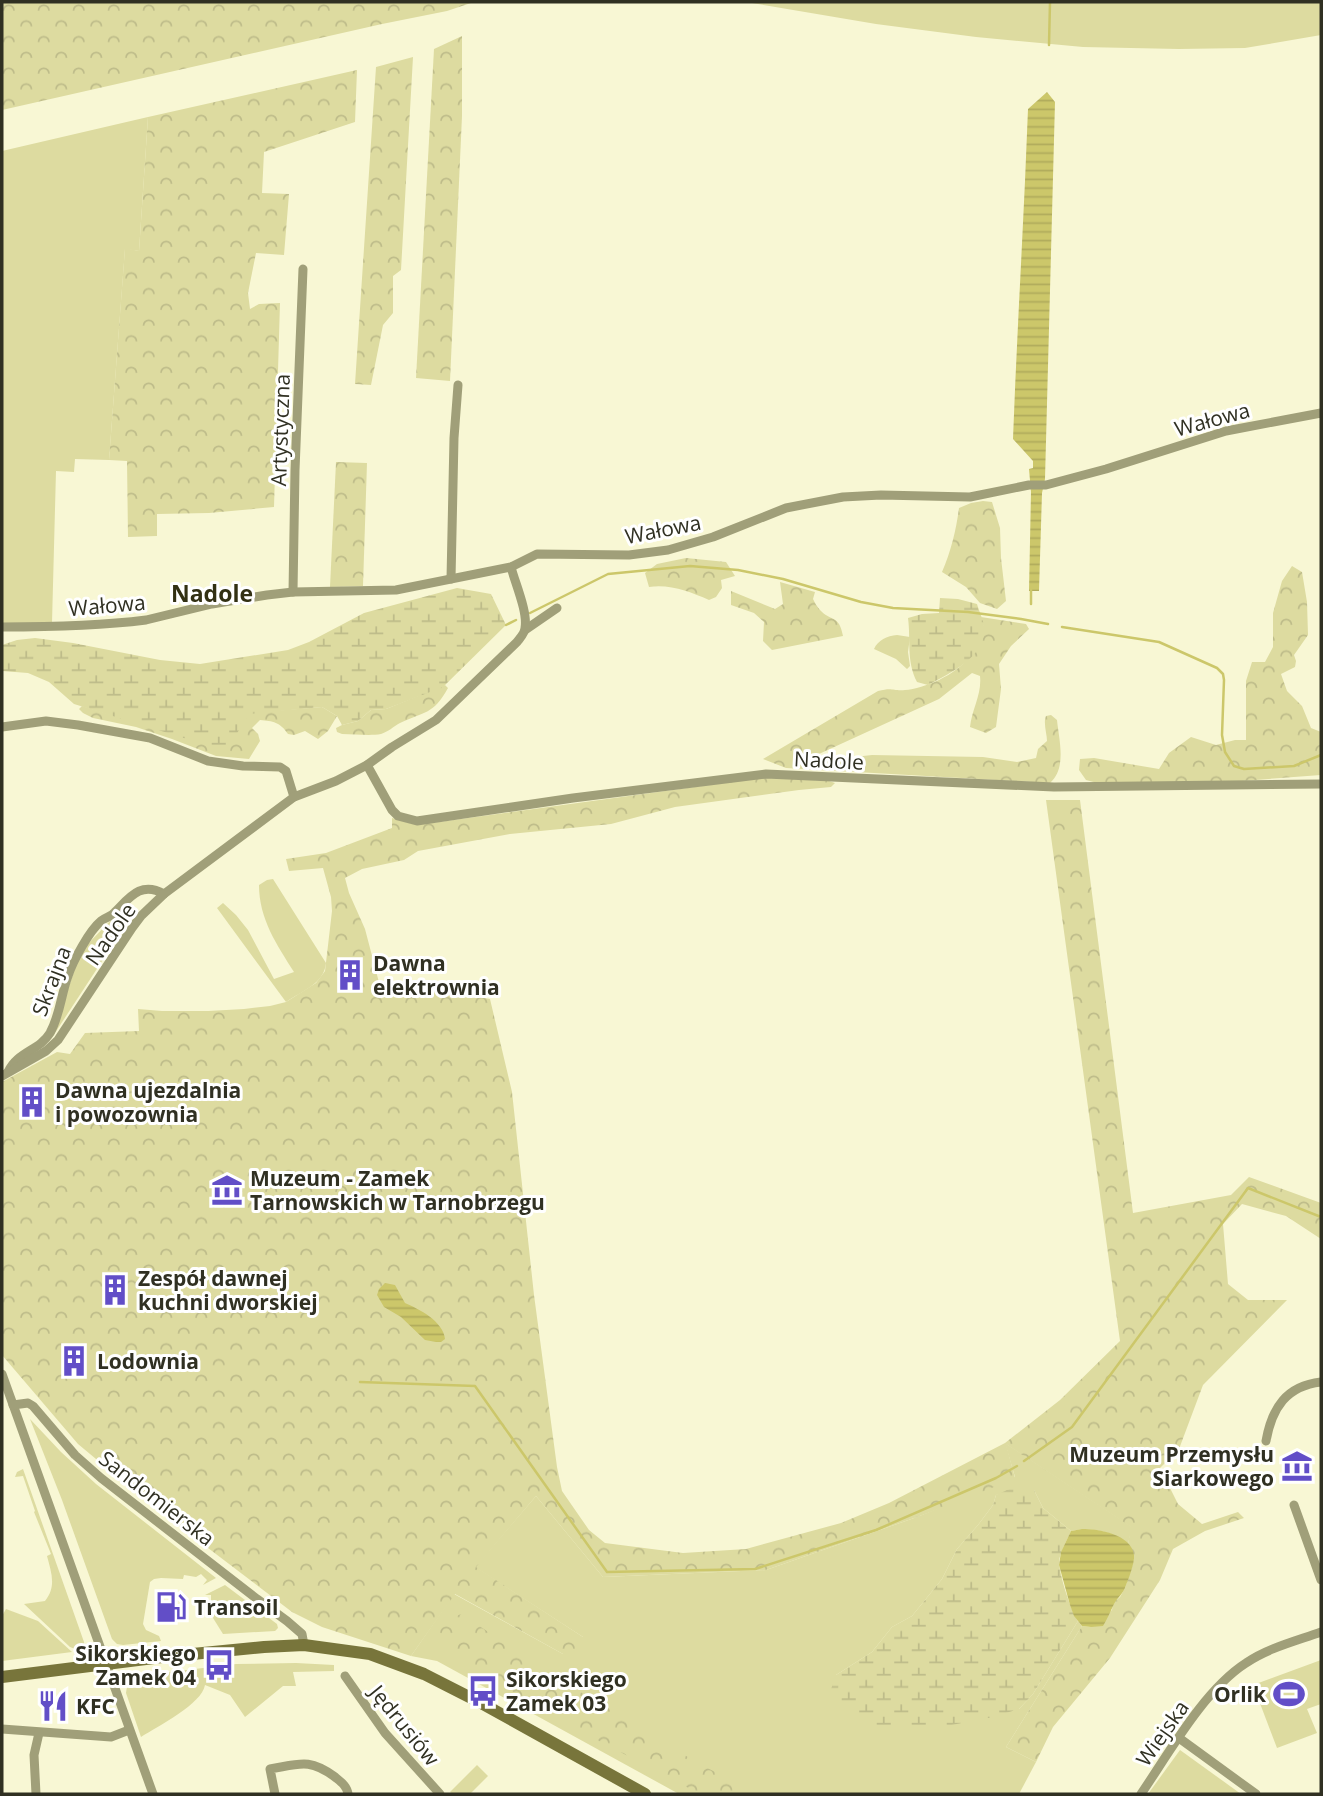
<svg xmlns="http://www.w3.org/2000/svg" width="1323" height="1796" font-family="'Open Sans',sans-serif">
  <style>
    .green { fill: #dddba0 }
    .forest { fill: url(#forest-crowns) }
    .wetland { fill: url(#wetland-marsh) }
    .water { fill: url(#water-rules) }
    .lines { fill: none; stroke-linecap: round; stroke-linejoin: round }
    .stream { stroke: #ccc76a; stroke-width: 2.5 }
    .street { stroke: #a09f79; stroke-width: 9 }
    .secondary { stroke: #78753b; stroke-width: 12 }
    .labels { text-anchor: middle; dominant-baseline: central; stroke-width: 6; stroke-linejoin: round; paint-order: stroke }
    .street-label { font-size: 21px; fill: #303022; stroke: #fff }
    .poi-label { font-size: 21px; font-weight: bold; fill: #303022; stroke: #fff; text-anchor: start }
    .neighbourhood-label { font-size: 23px; font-weight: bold; fill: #323013; stroke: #fff }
  </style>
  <defs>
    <pattern id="forest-crowns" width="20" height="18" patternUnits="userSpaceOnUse" patternTransform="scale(1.75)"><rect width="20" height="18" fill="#dddba0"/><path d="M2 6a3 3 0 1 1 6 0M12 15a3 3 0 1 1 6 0" fill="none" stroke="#bebc8a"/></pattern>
    <pattern id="wetland-marsh" width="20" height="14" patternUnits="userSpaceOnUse" patternTransform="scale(1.75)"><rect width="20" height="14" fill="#dddba0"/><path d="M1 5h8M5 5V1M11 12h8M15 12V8" fill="none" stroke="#bebc8a"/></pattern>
    <pattern id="water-rules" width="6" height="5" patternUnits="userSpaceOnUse" patternTransform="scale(1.75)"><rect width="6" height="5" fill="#ccc76a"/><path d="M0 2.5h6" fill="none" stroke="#b0ab5c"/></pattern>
  </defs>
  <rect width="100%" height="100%" fill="#f8f7d4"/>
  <g class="green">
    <path d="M746 2H1321V35L1245 48 1179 49 1083 47 976 37 876 24Z"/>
    <path d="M148 117 139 251 125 249 109 460 75 459 74 472 56 471 52 623H2V151Z"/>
    <path d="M897 635 910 637 908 652 910 666 907 669 896 659 874 649C878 640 887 636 897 635Z"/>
    <path d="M273 879 326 963C324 984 302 991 286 1002L217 908 223 903 236 915 248 930 274 979 294 972C277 945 259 919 259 885L267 880Z"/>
    <path d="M112 919 123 929 51 1039 81 951Z"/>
    <path d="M30 1419 61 1452 96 1484 216 1578 203 1585 207 1580 201 1574 196 1577 184 1575 183 1579 161 1578 154 1579 150 1582 143 1624 146 1630 159 1636 161 1641 123 1645 117 1644 112 1639 62 1500Z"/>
    <path d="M1005 1443 1132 1527 1128 1544C1111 1531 1093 1527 1071 1531L1043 1508 1034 1490 996 1495 993 1505 978 1525 957 1549 942 1579 912 1616 892 1627 872 1652 836 1675 1019 1709 1033 1694 1078 1621 1082 1626 1006 1747 1036 1762 1019 1794H679L437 1661 411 1656 454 1594 563 1654 583 1637 475 1567 536 1496 603 1577 766 1570 917 1517 1015 1477Z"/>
    <path d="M23 1469 84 1642 85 1648 80 1651 70 1647 24 1604 45 1601C57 1586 51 1572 47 1556L51 1554 34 1512 35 1511 23 1476 15 1477 17 1472Z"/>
    <path d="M225 1585 277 1624 278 1628 275 1631 223 1634 208 1610 210 1609 208 1605H204L206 1602H211V1595H205Z"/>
    <path d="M6 1609 38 1621 72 1652 2 1661V1616Z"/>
    <path d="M1321 1660V1704L1307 1709 1317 1733 1277 1748 1253 1685Z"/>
    <path d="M296 1663 334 1665V1671L293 1672 296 1686H283L245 1717 230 1695 205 1685C202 1704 158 1726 141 1737L126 1693C127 1681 134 1679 145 1675L236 1664Z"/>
    <path d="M1180 1750 1241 1794H1148Z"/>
    <path d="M477 1765 488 1776 470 1794H452L450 1792Z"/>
  </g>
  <g class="forest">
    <path d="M2 2H474L447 11 382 24 2 110Z"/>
    <path d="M462 36V116L450 381 416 378 434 49Z"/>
    <path d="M413 57 401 270 393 276V313L383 325 371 385 355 384 376 67Z"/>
    <path d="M357 70 355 122 264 152 262 193 289 194 284 255 256 253 248 293 250 309 259 304 280 303 274 507 209 513 157 514V536L128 537 127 461 109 460 125 248 139 251 148 117Z"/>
    <path d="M336 462 367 463 363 586 330 587Z"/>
    <path d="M983 501 992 502 1000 528 1001 558 1006 601 997 609 980 603 966 587 942 572C951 551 956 531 959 508L971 503Z"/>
    <path d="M686 558 726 562 735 576 721 580 722 588 716 597 709 600C690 592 671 584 649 587L645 573 657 564Z"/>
    <path d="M1292 566 1302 572 1307 602 1308 635 1294 655 1296 661 1295 667 1281 674 1287 691 1302 706 1311 728 1321 732V775L1242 781 1101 784 1086 780 1079 770 1080 759 1094 758 1159 769 1169 753 1191 737 1216 745 1235 740H1246V681L1252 662H1265L1273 647V613L1282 581Z"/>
    <path d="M780 582 815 592 813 599C815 603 817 607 820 610 831 622 839 614 843 636L772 650 763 641 764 622 754 613 731 605V591L775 609 783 604Z"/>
    <path d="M981 617 1026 624 1029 629 1011 646 999 664 1001 689 996 727 986 733 970 727C972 709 982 694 980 676L972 673 939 699 808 759 845 758 872 755 983 757 1017 762 1036 758 1038 749 1047 741C1047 734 1043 723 1046 716L1051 715 1057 720C1059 740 1067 768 1050 783L786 768 763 759 878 691C893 687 892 691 905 690 924 689 957 674 968 658 975 649 979 638 984 628Z"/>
    <path d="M445 685 448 688C433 715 425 711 400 723 394 726 388 732 381 734 370 736 354 734 342 734L337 732 336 728 342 725 358 721 371 710 386 709Z"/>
    <path d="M82 706 135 722 322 707 337 716 328 731 318 739 305 731 294 735 288 734C280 722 273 721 260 720L252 728 258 734 260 741 249 759 216 756 172 739 136 727 93 718 83 713 79 709Z"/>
    <path d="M767 777 829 781 835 783 831 787 799 790 675 807 611 824 510 834 418 851 404 860 362 869 345 878 349 893 365 929 381 990C395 986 428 980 439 990L490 999 512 1092 534 1295 557 1467 562 1491 589 1530 605 1543 683 1553 746 1549 841 1523 889 1503 1005 1443 1060 1400 1120 1341 1046 800H1080L1133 1213 1231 1195 1249 1177 1321 1203V1239L1286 1216 1242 1204 1223 1224 1228 1284 1248 1300H1287L1203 1385 1179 1449 1160 1468 1178 1504 1202 1524 1238 1512 1244 1518 1205 1531 1173 1549 1160 1580 1110 1658 1053 1727 1036 1762 1006 1747 1082 1626 1091 1627 1112 1610 1113 1603 1120 1597 1125 1588 1133 1563 1134 1556 1128 1544 1131 1527 1006 1444 1015 1478 968 1498 917 1517 766 1570 603 1577 536 1496 476 1567 583 1637 587 1642 585 1649 577 1657 563 1654 455 1594 411 1656 322 1627 292 1612 145 1500 144 1493 140 1489H132L78 1444 2 1355V1082L57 1052 70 1054 85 1033 139 1031 138 1009 162 1011H208L244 1009 270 1006 286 1002 316 983 325 971 332 911 331 897 323 868 289 871 286 859 326 853 392 828V818L413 824 439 822Z"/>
    <path d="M461 1614 575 1689 636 1724 694 1761 757 1794H700L569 1725 439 1647 436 1645 435 1640 440 1630 448 1620Z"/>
  </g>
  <g class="wetland">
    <path d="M457 588 491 594 506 625 443 687 386 709 371 710 358 721 342 725 337 716 322 707 249 714 226 751 74 704 49 682 28 673 2 671V645L17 640 35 638 73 643 160 660 200 664 288 650 309 642 364 613Z"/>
    <path d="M940 598 958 599 977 604C979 611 983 619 984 626 988 656 950 673 928 685L917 682C906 660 911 641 908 618L922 614 939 613Z"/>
    <path d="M1023 1483 1034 1490 1043 1508 1071 1531C1067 1541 1060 1551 1059 1562 1059 1573 1071 1612 1078 1621L1033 1694 1019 1709 993 1717 936 1728H881L847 1713 829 1695 836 1675 872 1652 892 1627 912 1616 942 1579 957 1549 978 1525 993 1505 996 1495Z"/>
  </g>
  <g class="water">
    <path d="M1047 92 1055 102 1045 479 1042 493 1039 591H1029L1031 492 1029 469 1033 468V461L1013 439C1017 329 1024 219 1028 109Z"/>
    <path d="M385 1283 395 1285 405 1303C419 1309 443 1321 445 1339L441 1342H436L425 1340 401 1317 384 1307 377 1295 379 1289Z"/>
    <path d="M1082 1529C1099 1529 1131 1534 1134 1555 1135 1563 1128 1580 1125 1588 1122 1595 1116 1599 1113 1606 1110 1613 1107 1619 1103 1626L1091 1627 1082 1626 1074 1616 1070 1605 1059 1565 1061 1552 1071 1531Z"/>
  </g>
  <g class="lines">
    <g class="stream">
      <path d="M1049 45 1050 2"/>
      <path d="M1031 604V589"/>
      <path d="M530 613 608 574 690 566 738 570 783 579 861 602 893 608 968 612 1021 619 1048 624"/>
      <path d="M506 625 516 620"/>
      <path d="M1062 627 1159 642 1217 668 1223 674 1224 680 1222 735 1225 752 1234 766 1244 769 1294 766 1321 755"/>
      <path d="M360 1382 475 1386 607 1572 755 1569 876 1530 996 1478 1017 1466"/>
      <path d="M1024 1461 1072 1427 1248 1188 1321 1217"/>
    </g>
    <g class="street">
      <path d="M451 579 454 438 458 385"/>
      <path d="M293 592 295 470 303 269"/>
      <path d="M2 627C50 627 98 626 146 620L212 604 267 595 293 592 396 590 511 567 537 554 629 555 668 550 713 537 786 508 843 497 881 495 970 497 1029 485H1046L1106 469 1226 431 1321 413"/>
      <path d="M525 630 557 608"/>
      <path d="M2 727 46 721 78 725 150 738 208 761 243 766 280 767 286 771 294 797"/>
      <path d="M367 765 392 810 398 816 417 821 573 798 766 774 1054 787 1321 784"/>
      <path d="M8 1072C18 1051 39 1051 50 1033 60 1015 61 995 68 976 73 961 89 931 101 921 106 917 111 917 115 912 130 897 141 881 164 894"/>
      <path d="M2 1076 46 1051 58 1040 132 928 141 916 164 894 294 797 336 781 367 765 392 747 436 720 517 642C520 638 525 633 525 628 528 612 515 583 511 567"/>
      <path d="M2 1374 153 1794"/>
      <path d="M13 1405 28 1403 33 1406 75 1455 101 1478 257 1599 287 1621 302 1634 304 1645"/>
      <path d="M1266 1441C1272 1408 1286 1386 1321 1382"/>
      <path d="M1294 1505 1321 1580"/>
      <path d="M345 1676 385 1733 440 1794"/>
      <path d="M2 1729 111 1737 129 1730"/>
      <path d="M1179 1738 1256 1794"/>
      <path d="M36 1794 34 1755 39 1733"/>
      <path d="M275 1794 270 1769C300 1764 309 1758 335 1777 341 1782 347 1786 348 1794"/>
      <path d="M1141 1794C1169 1753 1204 1690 1246 1663 1268 1648 1296 1641 1321 1632"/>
    </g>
    <path class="secondary" d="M2 1677 162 1657 264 1647 304 1645 370 1654 424 1674 483 1704 645 1794"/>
  </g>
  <defs>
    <symbol id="building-bare" viewBox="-9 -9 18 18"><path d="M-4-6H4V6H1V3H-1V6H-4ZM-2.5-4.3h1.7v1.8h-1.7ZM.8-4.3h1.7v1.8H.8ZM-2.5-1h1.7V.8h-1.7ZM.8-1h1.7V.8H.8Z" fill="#624ec7" stroke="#fff" stroke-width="2.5" paint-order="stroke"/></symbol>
    <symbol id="museum-bare" viewBox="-9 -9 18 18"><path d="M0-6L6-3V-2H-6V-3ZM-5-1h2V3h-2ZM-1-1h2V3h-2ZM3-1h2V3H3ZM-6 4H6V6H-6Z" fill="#624ec7" stroke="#fff" stroke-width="2.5" paint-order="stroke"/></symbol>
    <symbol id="fuel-bare" viewBox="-9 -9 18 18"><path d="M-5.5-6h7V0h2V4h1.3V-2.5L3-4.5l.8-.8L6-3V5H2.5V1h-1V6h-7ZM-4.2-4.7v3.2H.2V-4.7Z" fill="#624ec7" stroke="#fff" stroke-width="2.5" paint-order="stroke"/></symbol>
    <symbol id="bus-bare" viewBox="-9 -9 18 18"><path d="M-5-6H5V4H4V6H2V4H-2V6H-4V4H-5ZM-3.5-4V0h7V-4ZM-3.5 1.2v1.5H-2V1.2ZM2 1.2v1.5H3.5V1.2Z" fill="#624ec7" stroke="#fff" stroke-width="2.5" paint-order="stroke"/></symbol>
    <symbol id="stadium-bare" viewBox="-9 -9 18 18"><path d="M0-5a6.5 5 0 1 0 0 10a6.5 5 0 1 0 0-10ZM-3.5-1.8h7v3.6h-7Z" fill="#624ec7" stroke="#fff" stroke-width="2.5" paint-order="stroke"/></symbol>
    <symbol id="restaurant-bare" viewBox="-9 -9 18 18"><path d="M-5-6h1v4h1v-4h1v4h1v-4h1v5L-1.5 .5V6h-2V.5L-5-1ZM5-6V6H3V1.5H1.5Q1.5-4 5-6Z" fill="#624ec7" stroke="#fff" stroke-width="2.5" paint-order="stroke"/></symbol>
  </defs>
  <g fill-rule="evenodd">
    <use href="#building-bare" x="328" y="953" width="44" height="44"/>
    <use href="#building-bare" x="10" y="1080" width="44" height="44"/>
    <use href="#museum-bare" x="205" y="1168" width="44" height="44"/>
    <use href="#building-bare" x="93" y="1268" width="44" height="44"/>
    <use href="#building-bare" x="52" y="1339" width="44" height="44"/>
    <use href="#museum-bare" x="1275" y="1444" width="44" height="44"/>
    <use href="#fuel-bare" x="149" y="1585" width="44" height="44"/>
    <use href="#bus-bare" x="197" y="1643" width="44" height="44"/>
    <use href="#bus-bare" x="461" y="1669" width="44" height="44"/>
    <use href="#stadium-bare" x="1267" y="1672" width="44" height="44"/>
    <use href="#restaurant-bare" x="31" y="1684" width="44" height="44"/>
  </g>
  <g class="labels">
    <g class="street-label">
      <text transform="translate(1212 419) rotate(-15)">Wałowa</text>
      <text transform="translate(280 430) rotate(-88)">Artystyczna</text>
      <text transform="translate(663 529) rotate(-11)">Wałowa</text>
      <text transform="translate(107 605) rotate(-5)">Wałowa</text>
      <text transform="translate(829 760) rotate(3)">Nadole</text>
      <text transform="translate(110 934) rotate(-55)">Nadole</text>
      <text transform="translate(51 981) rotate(-69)">Skrajna</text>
      <text transform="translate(157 1498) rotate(38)">Sandomierska</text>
      <text transform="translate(405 1725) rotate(51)">Jędrusiów</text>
      <text transform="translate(1162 1733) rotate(-55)">Wiejska</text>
    </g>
    <g class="poi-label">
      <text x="373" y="963">Dawna<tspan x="373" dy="24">elektrownia</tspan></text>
      <text x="55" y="1090">Dawna ujezdalnia<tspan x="55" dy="24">i powozownia</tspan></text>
      <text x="250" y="1178">Muzeum - Zamek<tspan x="250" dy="24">Tarnowskich w Tarnobrzegu</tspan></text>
      <text x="138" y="1278">Zespół dawnej<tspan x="138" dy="24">kuchni dworskiej</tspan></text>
      <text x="97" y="1361">Lodownia</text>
      <text x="1274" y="1454" text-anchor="end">Muzeum Przemysłu<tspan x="1274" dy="24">Siarkowego</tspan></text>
      <text x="194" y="1607">Transoil</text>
      <text x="196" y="1653" text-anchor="end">Sikorskiego<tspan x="196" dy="24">Zamek 04</tspan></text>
      <text x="506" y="1679">Sikorskiego<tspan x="506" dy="24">Zamek 03</tspan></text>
      <text x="1266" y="1694" text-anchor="end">Orlik</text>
      <text x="76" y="1706">KFC</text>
    </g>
    <g class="neighbourhood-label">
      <text x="212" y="593">Nadole</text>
    </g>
  </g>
  <rect width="1323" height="1796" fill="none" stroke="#303022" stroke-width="7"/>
</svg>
